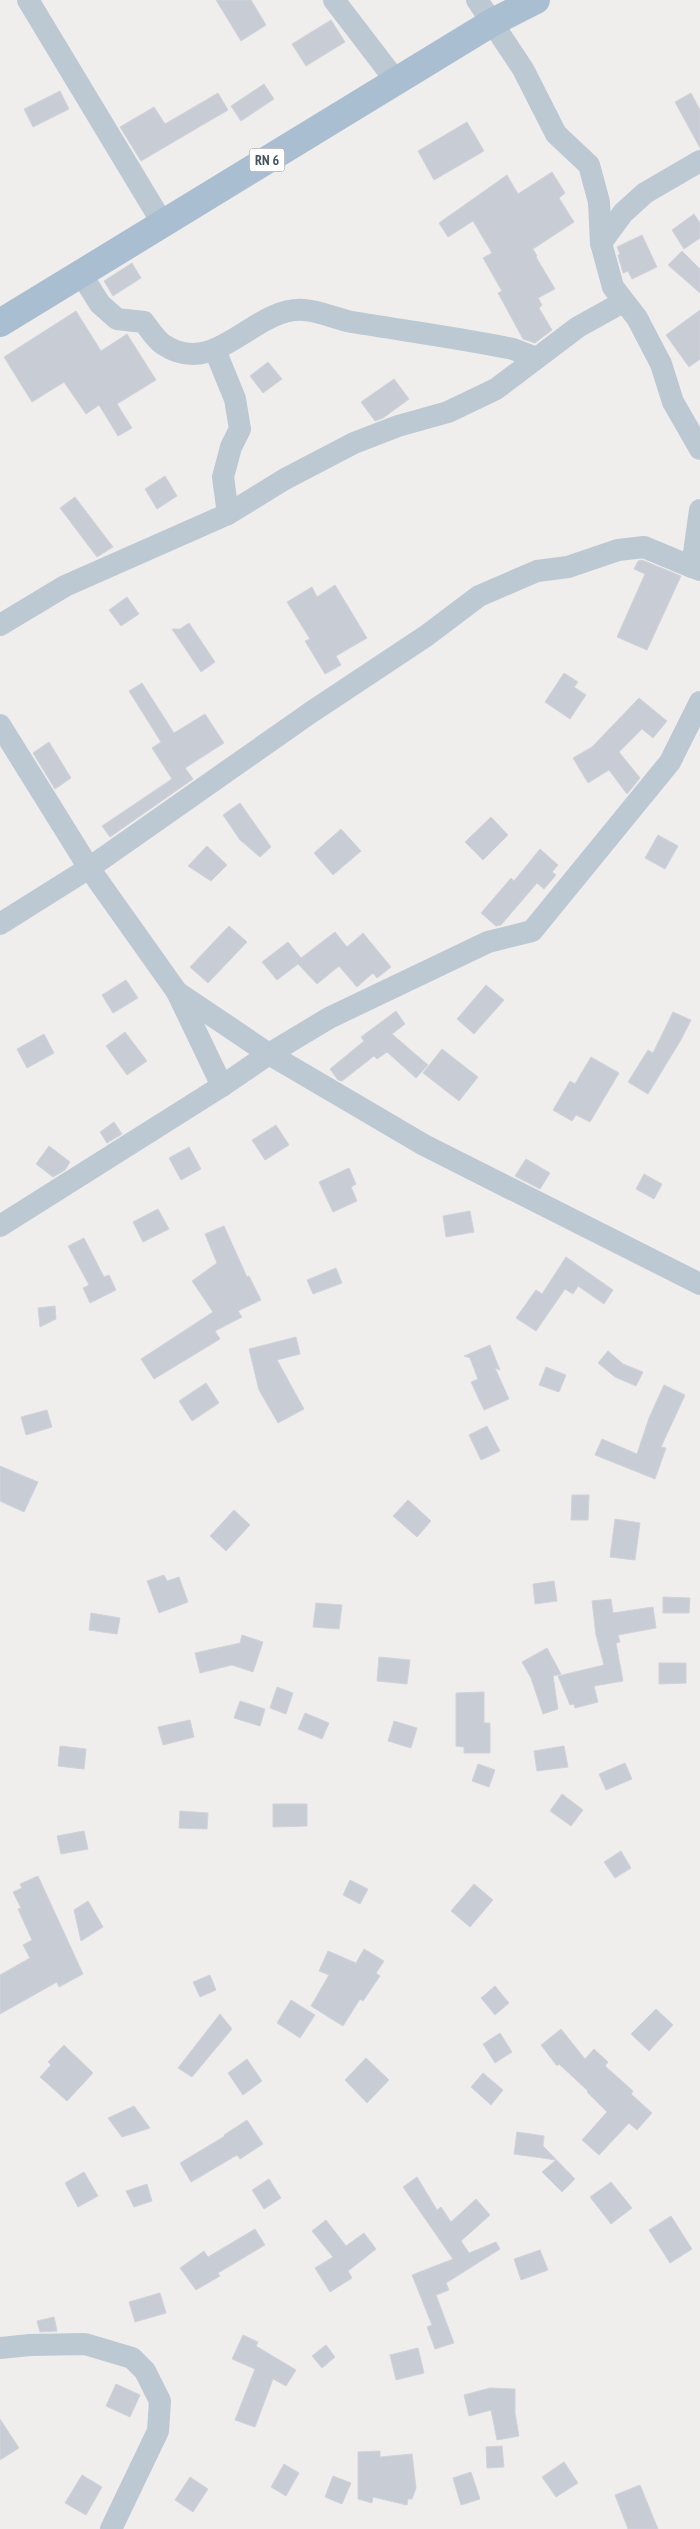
<svg xmlns="http://www.w3.org/2000/svg" width="700" height="2529" font-family="'PT Sans Narrow',sans-serif">
  <style>
    .building { fill: #c8ccd4; stroke: #d0d3da }
    .lines { fill: none; stroke-linecap: round; stroke-linejoin: round }
    .minor { stroke: #bcc8d2; stroke-width: 22 }
    .primary { stroke: #a9bed0; stroke-width: 28 }
    .labels { text-anchor: middle; dominant-baseline: central; stroke-width: 5; stroke-linejoin: round; paint-order: stroke }
    .shield { fill: #fff; stroke: #7b858e; stroke-width: 1 }
    .shield-label { font-size: 14px; font-weight: bold; fill: #43515d }
  </style>
  <rect width="100%" height="100%" fill="#f0eded"/>
  <g class="building">
    <path d="M216 0H251L266 25 241 41Z"/>
    <path d="M331 20 345 42 306 66 292 44Z"/>
    <path d="M264 84 274 99 241 121 231 106Z"/>
    <path d="M60 91 69 109 33 127 24 109Z"/>
    <path d="M218 93 228 110 141 161 120 127 154 107 165 124Z"/>
    <path d="M691 93 700 110V148L675 102Z"/>
    <path d="M467 122 484 151 434 180 418 151Z"/>
    <path d="M552 172 565 193 559 198 574 222 533 249 537 256 536 257 555 289 538 298 542 305 539 308 552 330 535 343 523 339 498 293 502 291 483 258 492 253 473 221 448 237 439 223 507 175 518 194Z"/>
    <path d="M694 214 700 223V238L684 249 672 230Z"/>
    <path d="M642 235 657 267 632 279 628 271 623 273 618 255 620 254 617 247Z"/>
    <path d="M682 251 700 269V293L668 265Z"/>
    <path d="M132 263 141 278 113 296 104 281Z"/>
    <path d="M700 310V359L689 367 666 335Z"/>
    <path d="M76 311 101 351 127 334 156 380 117 404 132 428 118 436 99 405 86 414 64 382 32 402 4 357Z"/>
    <path d="M268 362 282 379 263 393 250 376Z"/>
    <path d="M394 379 409 399 383 418 375 421 361 402Z"/>
    <path d="M165 476 177 496 157 509 145 489Z"/>
    <path d="M75 497 113 547 97 557 60 508Z"/>
    <path d="M642 560 681 576 647 650 617 637 645 574 634 569 638 561Z"/>
    <path d="M335 585 367 638 336 656 341 665 325 674 305 641 310 639 287 602 312 587 317 597Z"/>
    <path d="M127 597 139 614 121 626 109 610Z"/>
    <path d="M189 623 215 662 201 672 172 629H180Z"/>
    <path d="M564 673 578 682 574 687 586 695 570 719 545 702Z"/>
    <path d="M142 683 174 733 205 714 224 743 185 768 193 779 110 837 102 826 172 779 152 748 161 742 129 691Z"/>
    <path d="M639 698 667 721 653 738 642 729 619 752 640 778 627 794 609 770 588 783 573 758 592 747Z"/>
    <path d="M49 742 71 778 55 789 33 753Z"/>
    <path d="M240 803 271 847 260 857 240 840 223 815Z"/>
    <path d="M491 817 508 835 483 860 465 842Z"/>
    <path d="M341 829 361 851 333 875 314 853Z"/>
    <path d="M658 835 678 846 665 869 645 858Z"/>
    <path d="M207 846 227 865 211 881 188 866Z"/>
    <path d="M540 849 558 865 552 872 556 875 544 889 537 883 501 925 496 926 481 913 511 878 514 881Z"/>
    <path d="M229 926 247 942 208 983 190 967Z"/>
    <path d="M335 932 347 947 363 933 391 967 377 978 373 973 357 987 339 966 317 984 298 964 277 980 262 962 288 942 301 958Z"/>
    <path d="M126 980 138 998 113 1013 102 995Z"/>
    <path d="M486 985 504 1000 474 1034 457 1019Z"/>
    <path d="M396 1011 405 1024 392 1034 428 1065 416 1078 387 1052 377 1059 374 1056 342 1081 338 1080 330 1069 364 1041 361 1037Z"/>
    <path d="M673 1012 691 1020 682 1038 648 1094 628 1082 648 1050 653 1053Z"/>
    <path d="M125 1032 147 1061 127 1075 106 1046Z"/>
    <path d="M44 1034 54 1053 27 1068 17 1049Z"/>
    <path d="M442 1049 478 1077 459 1101 423 1073Z"/>
    <path d="M591 1057 619 1073 590 1122 576 1115 572 1121 553 1110 570 1081 575 1084Z"/>
    <path d="M114 1122 122 1134 107 1143 100 1132Z"/>
    <path d="M276 1125 289 1145 265 1160 252 1140Z"/>
    <path d="M49 1146 70 1162 65 1170 53 1177 36 1164Z"/>
    <path d="M189 1147 201 1169 181 1180 169 1158Z"/>
    <path d="M526 1159 550 1173 540 1189 515 1176Z"/>
    <path d="M349 1168 356 1184 351 1187 357 1201 333 1212 319 1182Z"/>
    <path d="M644 1174 662 1184 654 1199 636 1189Z"/>
    <path d="M158 1209 169 1229 143 1242 133 1222Z"/>
    <path d="M470 1211 474 1232 446 1237 443 1216Z"/>
    <path d="M224 1226 247 1277 249 1276 261 1300 238 1311 242 1317 215 1331 220 1339 154 1379 141 1359 213 1312 192 1281 217 1263 205 1234Z"/>
    <path d="M84 1238 104 1277 109 1275 116 1290 90 1303 83 1288 89 1285 68 1246Z"/>
    <path d="M566 1257 613 1290 604 1304 578 1286 573 1294 565 1289 536 1331 516 1318 536 1290 542 1294Z"/>
    <path d="M336 1268 342 1283 313 1294 307 1280Z"/>
    <path d="M55 1306 56 1319 40 1327 38 1308Z"/>
    <path d="M296 1337 300 1354 277 1360 304 1409 278 1423 259 1390 249 1349Z"/>
    <path d="M490 1345 500 1370 495 1368 509 1399 484 1410 471 1382 478 1379 470 1358 464 1356Z"/>
    <path d="M608 1351 623 1364 643 1372 636 1386 615 1377 598 1363Z"/>
    <path d="M546 1367 566 1375 559 1392 539 1385Z"/>
    <path d="M206 1383 219 1403 192 1421 179 1401Z"/>
    <path d="M664 1385 685 1395 661 1447 666 1448 655 1479 595 1455 602 1439 637 1454 649 1418Z"/>
    <path d="M47 1410 52 1427 26 1435 21 1417Z"/>
    <path d="M487 1426 500 1451 481 1460 469 1435Z"/>
    <path d="M0 1466 38 1482 24 1512 0 1501Z"/>
    <path d="M572 1495H589L588 1520H571Z"/>
    <path d="M408 1500 431 1521 417 1537 393 1516Z"/>
    <path d="M234 1510 250 1525 226 1551 210 1536Z"/>
    <path d="M615 1519 640 1523 635 1560 610 1557Z"/>
    <path d="M164 1575 167 1581 179 1577 188 1602 159 1613 147 1581Z"/>
    <path d="M554 1581 557 1601 535 1604 533 1584Z"/>
    <path d="M663 1597 690 1598 689 1613H663Z"/>
    <path d="M611 1599 613 1613 653 1607 656 1628 618 1635 620 1642 616 1643 623 1681 594 1686 598 1702 575 1708 574 1704 570 1705 558 1676 604 1665 596 1635 592 1601Z"/>
    <path d="M316 1603 342 1605 339 1629 313 1627Z"/>
    <path d="M91 1613 120 1618 117 1634 89 1630Z"/>
    <path d="M242 1635 263 1642 253 1672 232 1665 200 1673 195 1653 240 1643Z"/>
    <path d="M547 1648 561 1674 553 1676 558 1709 543 1714 531 1678 522 1662Z"/>
    <path d="M379 1657 410 1660 407 1684 377 1681Z"/>
    <path d="M659 1663H686V1683L659 1684Z"/>
    <path d="M277 1687 293 1693 286 1714 270 1708Z"/>
    <path d="M484 1692V1723H490V1753H464V1747L456 1746V1693Z"/>
    <path d="M240 1701 265 1709 260 1726 234 1718Z"/>
    <path d="M305 1713 329 1723 322 1739 298 1729Z"/>
    <path d="M190 1720 194 1737 163 1745 158 1727Z"/>
    <path d="M394 1721 417 1728 411 1748 388 1741Z"/>
    <path d="M60 1746 86 1749 84 1769 58 1766Z"/>
    <path d="M564 1746 568 1767 537 1771 534 1751Z"/>
    <path d="M625 1763 632 1779 606 1790 599 1774Z"/>
    <path d="M478 1764 495 1770 489 1787 472 1781Z"/>
    <path d="M562 1794 583 1810 571 1826 550 1811Z"/>
    <path d="M273 1804H307V1826L273 1827Z"/>
    <path d="M180 1811 208 1813 207 1829 179 1828Z"/>
    <path d="M84 1831 88 1849 61 1854 57 1836Z"/>
    <path d="M621 1851 631 1868 615 1878 604 1862Z"/>
    <path d="M38 1876 83 1974 59 1987 57 1982 0 2014V1975L30 1958 23 1945 32 1940 18 1909 21 1908 13 1892 22 1888 20 1884Z"/>
    <path d="M350 1880 368 1889 360 1904 343 1895Z"/>
    <path d="M474 1884 493 1900 470 1927 451 1911Z"/>
    <path d="M88 1901 103 1927 81 1941 74 1910Z"/>
    <path d="M364 1949 384 1961 376 1973 380 1976 363 2001 360 1999 343 2026 311 2006 329 1975 319 1971 328 1951 356 1963Z"/>
    <path d="M210 1975 216 1990 200 1997 193 1982Z"/>
    <path d="M495 1986 509 2003 495 2015 481 1998Z"/>
    <path d="M291 2000 315 2015 300 2038 277 2023Z"/>
    <path d="M656 2009 673 2025 649 2051 631 2034Z"/>
    <path d="M220 2014 232 2029 192 2077 178 2068Z"/>
    <path d="M561 2029 585 2059 594 2049 608 2062 605 2066 633 2091 631 2094 652 2113 637 2130 629 2123 599 2155 582 2140 607 2112 587 2092 588 2091 559 2064 557 2066 541 2045Z"/>
    <path d="M500 2033 512 2052 495 2063 483 2044Z"/>
    <path d="M64 2045 93 2073 67 2101 40 2077 51 2065 48 2062Z"/>
    <path d="M366 2058 389 2080 367 2103 345 2080Z"/>
    <path d="M247 2059 262 2081 243 2095 228 2073Z"/>
    <path d="M483 2073 503 2090 491 2105 471 2087Z"/>
    <path d="M134 2106 150 2128 122 2137 108 2118Z"/>
    <path d="M247 2120 263 2144 240 2159 237 2155 191 2182 180 2163 225 2136 224 2135Z"/>
    <path d="M517 2132 544 2136 543 2146 575 2179 562 2192 542 2172 556 2160 514 2154Z"/>
    <path d="M84 2172 98 2196 78 2207 65 2183Z"/>
    <path d="M417 2177 437 2210 441 2207 451 2222 476 2199 490 2215 461 2241 469 2253 496 2242 500 2249 446 2283 449 2290 436 2295 454 2343 435 2349 427 2327 432 2325 412 2275 453 2259 403 2187Z"/>
    <path d="M269 2179 281 2198 264 2209 252 2190Z"/>
    <path d="M611 2182 632 2208 611 2224 590 2197Z"/>
    <path d="M147 2184 152 2201 134 2207 126 2191Z"/>
    <path d="M671 2216 692 2249 670 2263 649 2230Z"/>
    <path d="M326 2220 346 2246 364 2233 376 2249 348 2271 352 2278 330 2292 315 2268 333 2257 312 2231Z"/>
    <path d="M255 2229 265 2245 218 2273 220 2276 196 2290 180 2268 204 2251 208 2257Z"/>
    <path d="M540 2250 548 2270 521 2280 514 2259Z"/>
    <path d="M160 2293 166 2313 135 2322 129 2302Z"/>
    <path d="M54 2317 57 2331 40 2332 37 2321Z"/>
    <path d="M243 2335 258 2342 256 2346 296 2370 286 2386 273 2379 255 2427 235 2420 255 2369 232 2359Z"/>
    <path d="M326 2345 335 2357 322 2368 312 2356Z"/>
    <path d="M418 2348 424 2373 396 2380 390 2355Z"/>
    <path d="M116 2384 140 2395 130 2417 106 2406Z"/>
    <path d="M490 2388 515 2389V2413L519 2436 497 2440 491 2410 469 2416 464 2395Z"/>
    <path d="M0 2419 19 2448 0 2460Z"/>
    <path d="M502 2446 504 2467 487 2468 486 2447Z"/>
    <path d="M380 2451V2457L412 2454 416 2488 412 2499H408L407 2505 373 2497 372 2503 358 2499V2452Z"/>
    <path d="M564 2462 578 2483 556 2497 542 2477Z"/>
    <path d="M284 2464 299 2473 286 2496 271 2487Z"/>
    <path d="M471 2472 480 2499 461 2505 453 2478Z"/>
    <path d="M82 2475 102 2487 86 2515 65 2503Z"/>
    <path d="M333 2476 351 2483 342 2504 325 2497Z"/>
    <path d="M190 2477 208 2489 193 2512 175 2500Z"/>
    <path d="M640 2485 658 2529H628L615 2495Z"/>
  </g>
  <g class="lines">
    <g class="minor">
      <path d="M28 0 163 224"/>
      <path d="M334 0 396 81"/>
      <path d="M477 0 523 69 556 134 589 165 599 202 601 243 613 287 637 318 661 364 673 402 700 449"/>
      <path d="M601 243 623 213 645 193 700 161"/>
      <path d="M81 274 100 304 117 319 144 322C150 330 156 340 164 345 216 379 254 306 304 310 320 311 336 319 352 322 406 331 460 338 513 349L536 358"/>
      <path d="M215 350 235 399 240 429 231 447 223 477 228 514"/>
      <path d="M700 510 692 567 700 570"/>
      <path d="M0 625 65 586 228 514 285 479 354 443 398 426 448 412 496 389 578 327 623 302"/>
      <path d="M0 725 89 868 177 992 222 1086"/>
      <path d="M0 924 89 868 310 713 426 636 479 596 537 571 568 567 618 550 644 547 692 567"/>
      <path d="M177 992 269 1054 424 1145 700 1284"/>
      <path d="M0 1226 222 1086 269 1054 329 1018 488 942 532 931 670 762 700 702"/>
      <path d="M0 2348 30 2345 85 2344 132 2358 145 2371 160 2401 158 2431 111 2529"/>
    </g>
    <path class="primary" d="M0 323 493 22 536 0"/>
  </g>
  <g class="labels">
    <rect class="shield" x="249.5" y="148.5" width="35" height="23" rx="4"/>
    <g class="shield-label">
      <text x="267" y="160">RN 6</text>
    </g>
  </g>
</svg>
